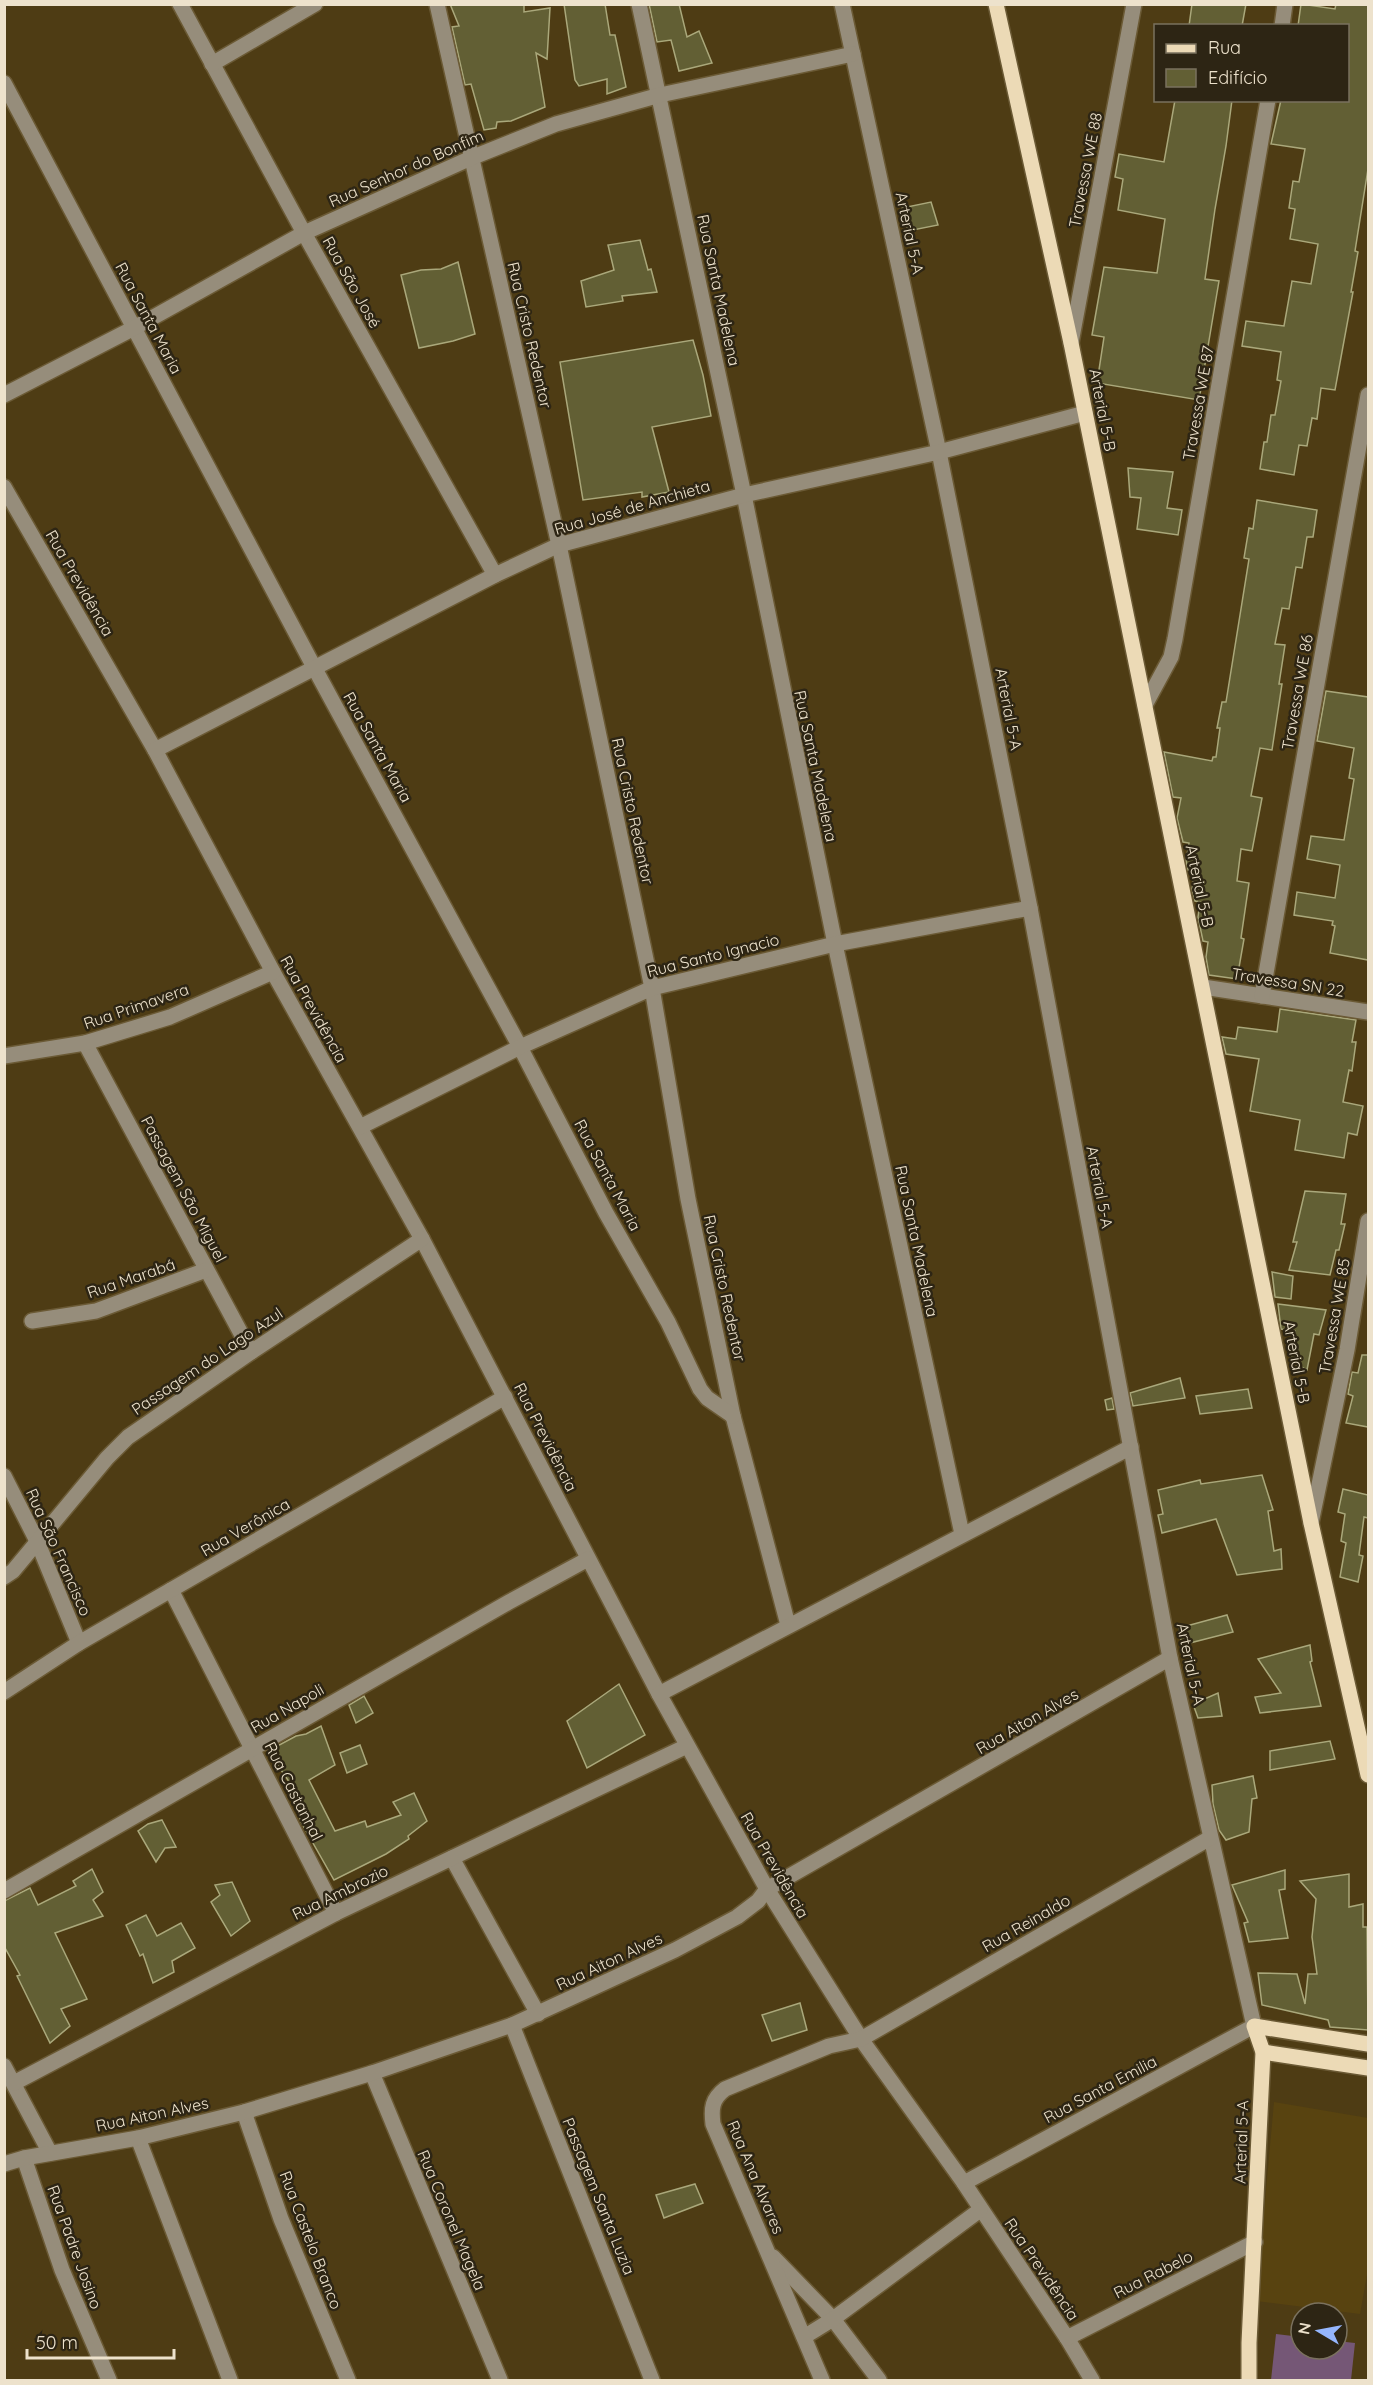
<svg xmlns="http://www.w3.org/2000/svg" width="1373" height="2385" font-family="Quicksand,sans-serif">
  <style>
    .built { fill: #584310 }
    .green { fill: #755776 }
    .building { fill: #625f34; stroke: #aaa87b; stroke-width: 1.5 }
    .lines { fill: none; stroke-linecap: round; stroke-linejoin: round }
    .minor-casing { stroke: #6b5a35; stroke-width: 18 }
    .major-casing { stroke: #6b5a35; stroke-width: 18 }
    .minor { stroke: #968d7b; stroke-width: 15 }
    .major { stroke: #ecdab6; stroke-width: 15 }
    .labels { text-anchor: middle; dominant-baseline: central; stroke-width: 5; stroke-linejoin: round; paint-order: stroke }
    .street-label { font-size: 16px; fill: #ede2cc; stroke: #2d2514 }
  </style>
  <rect width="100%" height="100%" fill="#4e3c14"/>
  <path class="built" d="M1274 2102 1368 2118V2269L1360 2314 1256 2301Z"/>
  <path class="green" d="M1276 2334 1301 2337V2349H1337V2341L1355 2343 1351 2380H1271Z"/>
  <g class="building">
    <path d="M450 4H524V12L550 8 547 59 536 53 545 107 511 121 497 122 496 128 484 130 471 84 465 85 452 27 459 26Z"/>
    <path d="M564 4H605L610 35H615L626 87 607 94V79L579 86 575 80Z"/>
    <path d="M649 4H679L687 37 699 31 712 63 679 71 671 40 657 42Z"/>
    <path d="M1192 4H1246L1242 26H1189Z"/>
    <path d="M1301 4 1335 9 1336 4H1368V169L1355 251 1358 252 1351 292H1353L1335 390 1321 388 1317 419 1312 418 1307 446 1299 445 1294 475 1260 469 1264 442H1267L1271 415H1275L1281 381 1277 380 1281 352 1242 346 1246 321 1284 326 1292 281 1311 284 1318 244 1290 239 1295 209 1289 208 1293 181 1299 182 1305 149 1271 144 1281 100H1347V26H1298Z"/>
    <path d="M1175 100H1232L1226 146 1215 209 1205 279 1219 281 1199 400 1097 383 1104 337 1092 335 1104 267 1157 273 1165 219 1118 210 1123 179 1115 177 1119 154 1164 162Z"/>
    <path d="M931 202 938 225 908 231 902 208Z"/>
    <path d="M640 240 648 270 651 269 657 292 622 296 623 301 586 307 581 281 614 270 608 245Z"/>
    <path d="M458 262 475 334 453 341 419 348 401 275 421 270 441 269Z"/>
    <path d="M693 340 703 375 711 416 652 427 669 492 642 497V492L583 500 560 362Z"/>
    <path d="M1128 468 1173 472 1167 508 1182 510 1178 535 1137 529 1141 498 1130 497Z"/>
    <path d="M1257 500 1317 510 1313 537H1307L1302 568 1296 567 1289 609 1282 608 1275 644 1285 645 1279 684H1282L1272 750 1260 748 1251 796 1262 798 1252 851 1241 849 1237 881 1249 883 1241 938 1244 939 1237 979 1209 975 1206 957 1208 942 1203 941 1198 917 1200 902 1195 901 1192 889 1195 871 1188 870 1186 861 1189 843 1183 842 1177 818 1181 798 1173 797 1164 752 1212 761 1213 757H1216L1220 728H1217L1222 702H1226L1249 559 1244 558 1249 528 1253 529Z"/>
    <path d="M1326 691 1368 697V960L1330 953 1335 926 1332 925 1333 921 1294 915 1297 892 1335 898 1340 865 1307 859 1311 836 1344 840 1354 779 1349 778 1354 748 1317 741Z"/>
    <path d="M1280 1009 1356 1020 1352 1042H1356L1352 1071 1349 1070 1343 1102 1363 1106 1357 1135 1348 1133 1344 1158 1295 1150 1300 1120 1250 1111 1259 1059 1226 1054 1222 1037 1236 1039 1238 1027 1277 1032Z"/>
    <path d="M1305 1191 1346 1194 1341 1224H1345L1339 1250H1336L1330 1275 1289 1270 1297 1242H1293Z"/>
    <path d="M1272 1272 1293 1276 1291 1299 1275 1297Z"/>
    <path d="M1278 1304 1326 1310 1319 1335 1314 1334 1307 1370 1291 1362 1295 1331 1281 1329Z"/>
    <path d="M1362 1355H1368V1427L1346 1423 1353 1396 1348 1394 1352 1372 1358 1373Z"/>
    <path d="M1180 1378 1185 1398 1133 1406 1130 1393Z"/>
    <path d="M1248 1389 1252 1408 1200 1414 1196 1396Z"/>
    <path d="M1112 1398 1114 1409 1107 1410 1105 1400Z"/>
    <path d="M1262 1475 1273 1510 1268 1511 1274 1551 1281 1549 1282 1569 1237 1575 1216 1519 1162 1533 1158 1515 1163 1514 1158 1490 1200 1480 1201 1484Z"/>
    <path d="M1343 1489 1368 1495V1518L1364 1517 1359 1555 1363 1556 1358 1582 1340 1577 1346 1543 1341 1541 1345 1514 1338 1512Z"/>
    <path d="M1227 1615 1233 1632 1182 1645 1179 1628Z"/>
    <path d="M1310 1645 1312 1661 1310 1662 1321 1706 1260 1713 1255 1697 1281 1693 1258 1659Z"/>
    <path d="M619 1684 645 1735 587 1768 567 1721Z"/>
    <path d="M1218 1693 1222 1716 1198 1718 1193 1704Z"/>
    <path d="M364 1696 373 1713 356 1723 349 1705Z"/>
    <path d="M321 1726 335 1765 309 1780 335 1831 365 1821 367 1827 401 1815 393 1802 414 1793 427 1821 408 1836 409 1839 386 1854 334 1880 301 1822 292 1786 268 1751 296 1736 306 1734Z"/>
    <path d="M1330 1741 1335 1759 1270 1770V1751Z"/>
    <path d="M360 1745 367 1764 347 1773 340 1753Z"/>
    <path d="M1253 1776 1257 1798 1252 1799 1249 1832 1226 1840 1219 1830 1213 1804 1212 1785Z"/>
    <path d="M162 1820 176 1847 165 1848 156 1862 138 1831 148 1824Z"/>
    <path d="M92 1869 103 1892 93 1900 103 1916 55 1933 87 1999 61 2009 70 2026 50 2043 17 1976 20 1975 4 1946V1901L30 1888 38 1905 76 1886 73 1881Z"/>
    <path d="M1285 1870V1889L1279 1890 1288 1938 1249 1942 1244 1923 1248 1922 1232 1885Z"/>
    <path d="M1349 1874V1907L1363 1904V1927H1367L1368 2030 1330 2027 1328 2020 1262 2005 1258 1973 1297 1974 1305 2004 1308 1974H1317L1312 1937 1316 1899 1300 1881Z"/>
    <path d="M232 1882 250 1921 231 1936 211 1902 220 1895 215 1885Z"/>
    <path d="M146 1915 157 1936 181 1923 195 1948 172 1961 174 1972 153 1983 143 1954 140 1956 126 1925Z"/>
    <path d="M800 2003 807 2030 772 2041 762 2015Z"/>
    <path d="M695 2184 703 2203 664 2218 656 2195Z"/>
  </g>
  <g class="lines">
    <defs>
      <g id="minor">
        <path d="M180 4 304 233 495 575"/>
        <path d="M437 4 559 545 652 988 688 1199 733 1416 788 1625"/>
        <path d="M639 4 744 495 835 944 962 1534"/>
        <path d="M842 4 939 452 1030 908 1170 1658 1254 2026 964 2183"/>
        <path d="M1282 26 1285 4"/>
        <path d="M212 64 315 4"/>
        <path d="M4 83 315 669 520 1047 606 1213 668 1322 700 1389 707 1398 733 1416"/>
        <path d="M1071 343 1134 4"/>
        <path d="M4 395 134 328 304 233 471 158 556 124 660 95 853 54"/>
        <path d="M4 487 155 750 273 972 422 1239 659 1694 767 1889 861 2039 964 2183 1067 2338 1092 2380"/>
        <path d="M1145 705 1171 657 1175 639 1268 100"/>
        <path d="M155 750 495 575 559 545 744 495 939 452 1085 413"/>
        <path d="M1203 987 1368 1012"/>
        <path d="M1262 996 1368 395"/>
        <path d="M85 1043 251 1352"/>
        <path d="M4 1056 85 1043 170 1017 273 972"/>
        <path d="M360 1127 520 1047 652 988 835 944 1030 908"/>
        <path d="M32 1321 96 1311 206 1270"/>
        <path d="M4 1476 37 1541 79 1643"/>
        <path d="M1311 1523 1347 1350 1368 1221"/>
        <path d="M4 1577 13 1571 107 1458 128 1437 251 1352 422 1239"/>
        <path d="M171 1590 336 1913"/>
        <path d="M4 1692 79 1643 505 1397"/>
        <path d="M659 1694 1131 1447"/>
        <path d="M452 1858 538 2014"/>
        <path d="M4 1891 509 1602 588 1559"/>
        <path d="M512 2025 652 2380"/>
        <path d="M4 2066 50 2153"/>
        <path d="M372 2073 500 2380"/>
        <path d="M14 2083 336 1913 687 1746"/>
        <path d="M244 2112 281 2219 348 2380"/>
        <path d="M138 2138 230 2380"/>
        <path d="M24 2158 62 2270 109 2380"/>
        <path d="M4 2164 24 2158 138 2138 244 2112 372 2073 512 2025 675 1950 737 1917 758 1901 767 1889 1170 1658"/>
        <path d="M773 2257 833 2319 879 2380"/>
        <path d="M804 2337 833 2319 980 2210"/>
        <path d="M1067 2338 1255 2242"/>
        <path d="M822 2380 713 2124C711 2108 712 2099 725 2089L829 2046 861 2039 1210 1838"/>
      </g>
      <g id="major">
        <path d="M996 4 1071 343 1311 1523 1368 1775"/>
        <path d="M1263 2052 1368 2068"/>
        <path d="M1249 2380V2343L1263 2052 1254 2026 1368 2044"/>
      </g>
    </defs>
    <use href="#minor" class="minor-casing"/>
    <use href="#major" class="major-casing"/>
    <use href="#minor" class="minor"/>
    <use href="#major" class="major"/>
  </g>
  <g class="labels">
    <g class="street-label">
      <text transform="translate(406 168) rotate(-24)">Rua Senhor do Bonfim</text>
      <text transform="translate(1085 170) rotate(-79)">Travessa WE 88</text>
      <text transform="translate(910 233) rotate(78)">Arterial 5-A</text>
      <text transform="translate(352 282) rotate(61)">Rua São José</text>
      <text transform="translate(719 290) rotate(78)">Rua Santa Madelena</text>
      <text transform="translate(149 318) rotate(62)">Rua Santa Maria</text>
      <text transform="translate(530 335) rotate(77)">Rua Cristo Redentor</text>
      <text transform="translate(1198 403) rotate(-80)">Travessa WE 87</text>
      <text transform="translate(1103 410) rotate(79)">Arterial 5-B</text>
      <text transform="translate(632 507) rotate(-16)">Rua José de Anchieta</text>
      <text transform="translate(80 583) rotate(60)">Rua Previdência</text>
      <text transform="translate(1297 692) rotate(-80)">Travessa WE 86</text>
      <text transform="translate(1009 709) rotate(79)">Arterial 5-A</text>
      <text transform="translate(378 747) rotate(61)">Rua Santa Maria</text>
      <text transform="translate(816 766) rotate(78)">Rua Santa Madelena</text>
      <text transform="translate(633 811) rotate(78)">Rua Cristo Redentor</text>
      <text transform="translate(1200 886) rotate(78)">Arterial 5-B</text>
      <text transform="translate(713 955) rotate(-14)">Rua Santo Ignacio</text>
      <text transform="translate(1288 982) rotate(9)">Travessa SN 22</text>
      <text transform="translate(136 1006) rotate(-19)">Rua Primavera</text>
      <text transform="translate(314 1009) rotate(61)">Rua Previdência</text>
      <text transform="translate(608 1175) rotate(62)">Rua Santa Maria</text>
      <text transform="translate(1100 1187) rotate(79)">Arterial 5-A</text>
      <text transform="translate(184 1189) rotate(62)">Passagem São Miguel</text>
      <text transform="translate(917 1241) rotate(78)">Rua Santa Madelena</text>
      <text transform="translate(131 1278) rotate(-19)">Rua Marabá</text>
      <text transform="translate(725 1288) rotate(78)">Rua Cristo Redentor</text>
      <text transform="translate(1334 1316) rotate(-80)">Travessa WE 85</text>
      <text transform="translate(207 1361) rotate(-34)">Passagem do Lago Azul</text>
      <text transform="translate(1297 1362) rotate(79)">Arterial 5-B</text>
      <text transform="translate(546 1437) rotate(63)">Rua Previdência</text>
      <text transform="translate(245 1527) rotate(-30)">Rua Verônica</text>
      <text transform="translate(59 1552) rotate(66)">Rua São Francisco</text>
      <text transform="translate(1191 1664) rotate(78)">Arterial 5-A</text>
      <text transform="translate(287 1708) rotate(-30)">Rua Napoli</text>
      <text transform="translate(1027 1721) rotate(-30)">Rua Aiton Alves</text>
      <text transform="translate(294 1791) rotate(63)">Rua Castanhal</text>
      <text transform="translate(775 1865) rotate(60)">Rua Previdência</text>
      <text transform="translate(340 1892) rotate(-26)">Rua Ambrozio</text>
      <text transform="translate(1026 1923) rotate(-30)">Rua Reinaldo</text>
      <text transform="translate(609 1961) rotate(-25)">Rua Aiton Alves</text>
      <text transform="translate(1100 2089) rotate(-28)">Rua Santa Emilia</text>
      <text transform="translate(152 2114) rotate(-12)">Rua Aiton Alves</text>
      <text transform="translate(1241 2142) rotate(-88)">Arterial 5-A</text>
      <text transform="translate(756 2177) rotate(67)">Rua Ana Alvares</text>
      <text transform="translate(599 2196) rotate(68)">Passagem Santa Luzia</text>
      <text transform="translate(452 2220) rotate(67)">Rua Coronel Magela</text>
      <text transform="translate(311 2240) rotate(69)">Rua Castelo Branco</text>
      <text transform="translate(75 2247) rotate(70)">Rua Padre Josino</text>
      <text transform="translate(1042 2269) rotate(56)">Rua Previdência</text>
      <text transform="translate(1153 2274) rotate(-27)">Rua Rabelo</text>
    </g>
  </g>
  <rect width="1373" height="2385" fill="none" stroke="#ede2cc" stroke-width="12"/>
  <rect x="1154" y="24" width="195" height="78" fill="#2d2514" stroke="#7a715e" stroke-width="1.5"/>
  <rect x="1166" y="44" width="30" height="9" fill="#ecdab6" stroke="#7a715e" stroke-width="1.5"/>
  <text x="1208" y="54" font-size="18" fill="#ede2cc">Rua</text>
  <rect x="1166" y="69" width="30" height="18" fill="#625f34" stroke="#7a715e" stroke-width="1.5"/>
  <text x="1208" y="84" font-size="18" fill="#ede2cc">Edifício</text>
  <g transform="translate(1319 2331) rotate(280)"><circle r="28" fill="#2d2514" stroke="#7a715e" stroke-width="1.5"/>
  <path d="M0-4.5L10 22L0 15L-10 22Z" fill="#95b6fd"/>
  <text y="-9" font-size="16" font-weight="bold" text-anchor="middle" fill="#ede2cc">N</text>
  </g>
  <path d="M27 2349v9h147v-9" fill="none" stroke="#ede2cc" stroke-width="3"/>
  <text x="36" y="2349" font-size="18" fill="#ede2cc" stroke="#2d2514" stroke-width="4.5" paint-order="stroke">50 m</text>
</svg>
